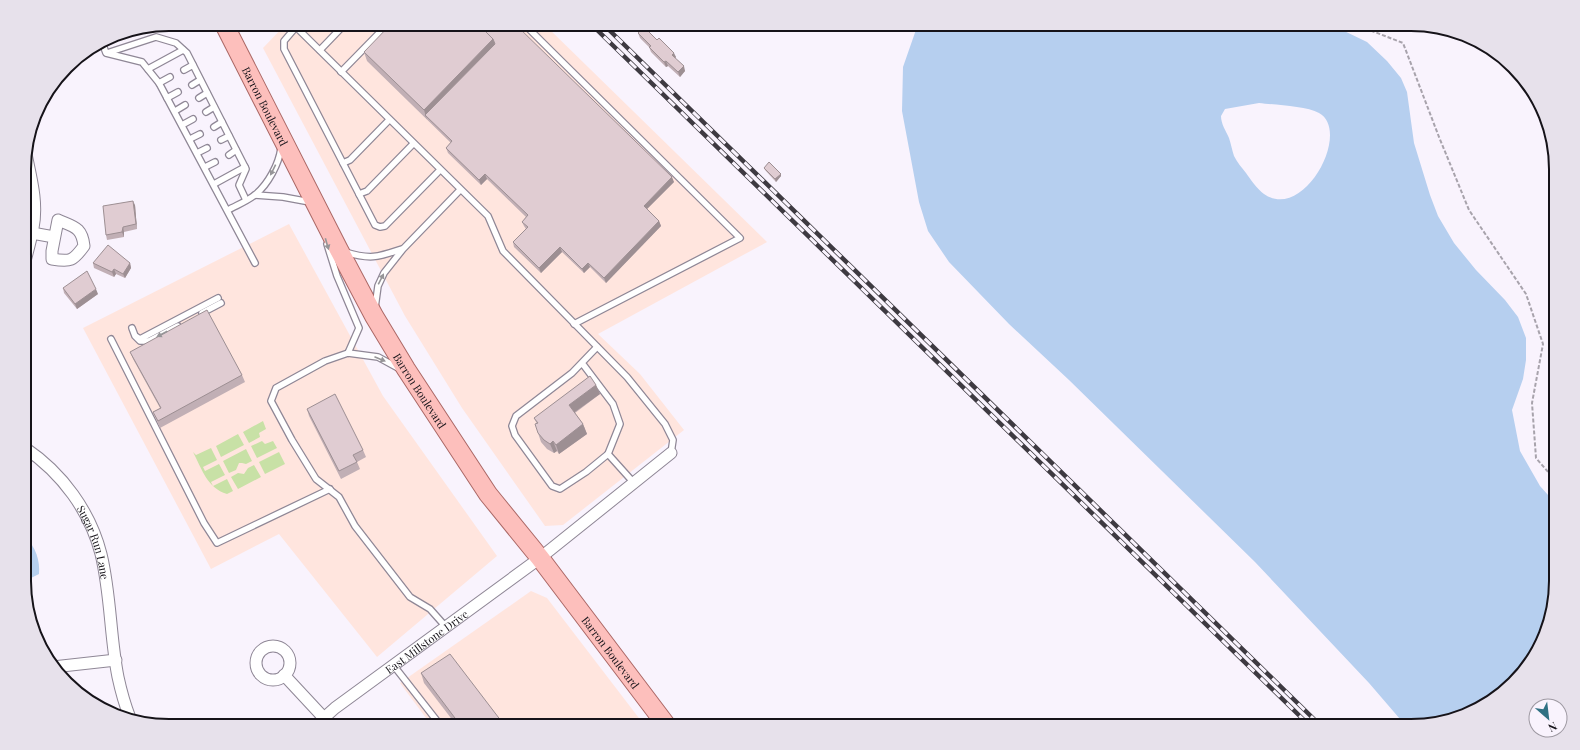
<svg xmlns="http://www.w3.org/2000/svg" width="1580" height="750" font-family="'Playfair Display',serif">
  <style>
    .commercial { fill: #ffe5de }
    .green { fill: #c8e1a6 }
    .water { fill: #b6cfef; fill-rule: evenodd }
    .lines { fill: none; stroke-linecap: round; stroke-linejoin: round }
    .lane-casing { stroke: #8f8796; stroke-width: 8 }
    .street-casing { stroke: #8f8796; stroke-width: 13 }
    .primary-casing { stroke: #ab6866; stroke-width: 20 }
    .path { stroke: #a8a3ac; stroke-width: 2; stroke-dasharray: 4 2; stroke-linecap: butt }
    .lane { stroke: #fff; stroke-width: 5.5 }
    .street { stroke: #fff; stroke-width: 11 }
    .primary { stroke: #fdbfbc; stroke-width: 18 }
    .rail-casing { stroke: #3e3a41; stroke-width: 4.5 }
    .rail { stroke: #f9f3fd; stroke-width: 3; stroke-dasharray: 9; stroke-linecap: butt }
    .wall { fill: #c1afb5 }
    .shaded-wall { fill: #9d8f93 }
    .building { fill: #e0ccd2; stroke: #9d8f93 }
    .oneway { fill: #969598 }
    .labels { text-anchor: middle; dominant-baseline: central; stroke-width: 4; stroke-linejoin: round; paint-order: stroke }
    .street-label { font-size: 11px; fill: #161319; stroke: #f9f3fd }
    .rim { fill: none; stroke: #161319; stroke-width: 2 }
  </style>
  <rect width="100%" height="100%" fill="#f9f3fd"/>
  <g class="commercial">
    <path d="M286 24H544L767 242 598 334 640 374 684 430 563 525 545 526 462 408 405 316 263 48Z"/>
    <path d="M289 224 383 396 497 556 377 657 279 534 211 569 83 328Z"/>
    <path d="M531 591 547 598 645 726H432L400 683Z"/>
  </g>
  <g class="green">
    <path d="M263 421 266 429 259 433 260 437 249 443 243 432Z"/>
    <path d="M238 434 244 445 221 457 216 446Z"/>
    <path d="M262 441 265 444 273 441 277 448 257 458 251 446Z"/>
    <path d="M211 448 217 460 203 467 205 471 219 464 225 475 211 482 213 486 227 479 233 491 227 494C207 488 202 469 193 452L196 455Z"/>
    <path d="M246 449 252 461 246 464 242 463H239L236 470 229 473 223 461Z"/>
    <path d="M279 452 285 464 265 474 259 462Z"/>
    <path d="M254 465 261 477 238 489 231 477 238 473 244 474 248 468Z"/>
  </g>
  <g class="water">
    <path d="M918 24H1314L1338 28 1367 42 1387 61 1401 78 1407 92 1414 143 1430 195 1438 216 1454 243 1476 270 1505 300 1518 317 1526 338V360L1523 379 1512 410 1520 451 1540 486 1556 504V582L1545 637 1526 670 1492 701 1421 726H1406L1369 683 1255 562 1069 380 1009 324 949 262 928 231 919 202 902 111 903 67ZM1259 103C1275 105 1306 106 1319 113 1352 131 1304 222 1264 194 1257 189 1251 180 1246 173 1242 168 1237 162 1234 156 1232 150 1231 144 1229 138 1226 131 1221 124 1221 116L1225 109Z"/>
    <path d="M25 538C36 546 40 561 39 574L25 581Z"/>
  </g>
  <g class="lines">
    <defs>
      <g id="lane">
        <path d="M300 24 296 27 488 216 503 251 627 377 665 424 673 440 671 453"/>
        <path d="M524 24 740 238 574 324"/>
        <path d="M296 27 284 41V49L375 225 380 227 385 226 440 170"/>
        <path d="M102 42 106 53 142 62 159 83 255 263"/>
        <path d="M320 50 345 24"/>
        <path d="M107 53 156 37 176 43 187 53 246 169 239 185 246 200"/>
        <path d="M148 69 183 50"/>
        <path d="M184 70 193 65"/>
        <path d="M341 72 388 24"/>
        <path d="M159 83 170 77"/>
        <path d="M192 85 200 80"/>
        <path d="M167 98 178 92"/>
        <path d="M199 98 207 93"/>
        <path d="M175 111 185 105"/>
        <path d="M206 112 214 107"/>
        <path d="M182 125 193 119"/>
        <path d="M214 127 222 122"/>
        <path d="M190 139 200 134"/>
        <path d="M221 140 229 136"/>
        <path d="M197 153 207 148"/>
        <path d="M229 155 236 150"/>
        <path d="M343 163 350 160 389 120"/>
        <path d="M205 167 215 162"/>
        <path d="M214 184 245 167"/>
        <path d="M359 194 367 191 413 144"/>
        <path d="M255 195 283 197 310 202"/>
        <path d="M228 210C237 205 248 201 256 194 268 184 279 164 281 148"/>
        <path d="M327 244 337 276 359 328 348 353"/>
        <path d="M345 252C371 260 378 257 402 249"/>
        <path d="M375 308 378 286 384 273 403 249 460 190"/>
        <path d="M202 313 221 303"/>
        <path d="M132 328 135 336 140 341H149L178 326"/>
        <path d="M137 337 140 339 218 298"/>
        <path d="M111 339 204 523 217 543 330 489"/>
        <path d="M582 363 613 404 620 424 608 454 586 472 560 489 552 486 515 435 512 426 516 416 572 373 597 347"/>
        <path d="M400 369 378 357 348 353 325 361 276 388 271 401 292 440 316 479 339 497 355 526 410 597 430 609 446 627"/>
        <path d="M608 454 634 483"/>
        <path d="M394 666 441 726"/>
      </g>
      <g id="street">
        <path d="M58 220C74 227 82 227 84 246 73 261 71 262 52 259V251Z"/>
        <path d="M32 233 54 237"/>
        <path d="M25 261C28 250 31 239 33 228 38 203 31 178 26 154"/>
        <path id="s1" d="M25 448C62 473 90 511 101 554 111 595 110 637 118 677 121 691 125 705 130 718"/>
        <circle cx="273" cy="663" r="17"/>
        <path d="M53 667 116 660"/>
        <path d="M284 675 324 718"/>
        <path id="s2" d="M315 726 335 708 540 558 671 453"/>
      </g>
      <g id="primary">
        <path id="s3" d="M224 24 339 250 374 316 406 369 488 494 540 558 667 726"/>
      </g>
    </defs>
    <use href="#lane" class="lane-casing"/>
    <use href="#street" class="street-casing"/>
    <use href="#primary" class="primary-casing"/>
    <path class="path" d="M1354 24 1403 43 1439 137 1469 210 1526 294 1543 344 1532 403 1536 458 1556 481"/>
    <use href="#lane" class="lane"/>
    <use href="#street" class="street"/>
    <use href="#primary" class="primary"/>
    <defs>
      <g id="rail">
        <path d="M591 24 1310 726"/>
        <path d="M603 24 1321 726"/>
      </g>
    </defs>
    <use href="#rail" class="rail-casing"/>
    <use href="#rail" class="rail"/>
  </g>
  <g class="wall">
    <path d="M484 30 674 182 647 209 659 221 661 226 606 283 590 267 584 273 562 252 541 273 514 247 513 242 526 229 524 226 522 222 526 217 487 179 481 185 448 153 446 148 451 143 367 61 364 52Z"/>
    <path d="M638 33 657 40 676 57 675 58 685 71 680 77 668 66 666 67 651 52 649 47 640 38Z"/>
    <path d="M764 168 781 174V176L776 182 765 170Z"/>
    <path d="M135 205 137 229 124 232V237L107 240 106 235Z"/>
    <path d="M93 263H130L131 268 125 278 116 274 114 277 94 268Z"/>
    <path d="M63 288 98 294 77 309 64 293Z"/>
    <path d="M130 352 242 375 245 382 160 428 156 419 153 412 160 408 133 359Z"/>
    <path d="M596 385 600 394 575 413 583 424 587 434 559 454 557 451 554 453 547 449 541 442 538 433 537 424 534 418Z"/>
    <path d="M307 409 363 450 366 457 357 462 360 469 341 479 309 416Z"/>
    <path d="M421 673 505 726H457L424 683Z"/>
  </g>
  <g class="shaded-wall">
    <path d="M493 39 497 49 425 115 427 120 424 110Z"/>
    <path d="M674 53 676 57 674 60 672 55Z"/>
    <path d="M666 61 668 66 666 67 664 62Z"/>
    <path d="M684 66 685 71 680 77 678 72Z"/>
    <path d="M485 174 487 179 481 185 479 180Z"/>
    <path d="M781 174V176L776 182 775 179Z"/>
    <path d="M672 177 674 182 645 211 644 206Z"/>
    <path d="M133 201 135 205 137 229 136 224Z"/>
    <path d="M659 221 661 226 606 283 604 278Z"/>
    <path d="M123 227 124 232V237L122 232Z"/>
    <path d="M560 247 562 252 541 273 539 268Z"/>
    <path d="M130 263 131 268 125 278 123 274Z"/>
    <path d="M588 263 590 267 584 273 582 269Z"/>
    <path d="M114 269 116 274 114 277 112 272Z"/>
    <path d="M96 289 98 294 77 309 75 304Z"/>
    <path d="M596 385 600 394 572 414 569 405Z"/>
    <path d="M583 424 587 434 559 454 556 445Z"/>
    <path d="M553 441 557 451 554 453 550 444Z"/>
  </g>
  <g class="building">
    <path d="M391 24H478L493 39 424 110 364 52Z"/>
    <path d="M489 24H515L672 177 644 206 659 221 604 278 588 263 582 269 560 247 539 268 513 242 528 227 522 222 528 215 485 174 479 180 446 148 452 141 425 115 495 44 493 39 484 30Z"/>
    <path d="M644 27 657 40 659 38 674 53 672 55 684 66 678 72 666 61 664 62 649 47 651 46 638 33Z"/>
    <path d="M769 162 781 174 775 179 764 168Z"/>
    <path d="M133 201 136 224 123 227 122 232 106 235 103 206Z"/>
    <path d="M108 245 130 263 123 274 114 269 112 272 93 263Z"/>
    <path d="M87 271 96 289 75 304 63 288Z"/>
    <path d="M207 310 242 375 158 421 153 412 161 408 130 352Z"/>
    <path d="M590 376 596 385 569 405 583 424 556 445 553 441 550 444 544 440 538 433 535 424 538 423 534 418Z"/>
    <path d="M335 394 363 450 353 455 357 462 339 471 307 409Z"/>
    <path d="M450 654 505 726H461L421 673Z"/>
  </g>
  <defs><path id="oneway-solid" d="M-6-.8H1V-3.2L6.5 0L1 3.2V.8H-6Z"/></defs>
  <g class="oneway">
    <use href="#oneway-solid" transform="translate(273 170) rotate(116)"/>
    <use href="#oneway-solid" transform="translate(327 244) rotate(74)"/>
    <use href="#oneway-solid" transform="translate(381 279) rotate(-63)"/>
    <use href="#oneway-solid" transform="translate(162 334) rotate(152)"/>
    <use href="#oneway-solid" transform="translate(380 359) rotate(23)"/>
  </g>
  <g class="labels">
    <g class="street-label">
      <text stroke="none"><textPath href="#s3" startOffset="92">Barron Boulevard</textPath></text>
      <text stroke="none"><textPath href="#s3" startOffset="416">Barron Boulevard</textPath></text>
      <text stroke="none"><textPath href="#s1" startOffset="120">Sugar Run Lane</textPath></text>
      <text stroke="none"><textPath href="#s2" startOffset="140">East Millstone Drive</textPath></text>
      <text stroke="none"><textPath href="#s3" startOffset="740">Barron Boulevard</textPath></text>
    </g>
  </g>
  <path d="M0 0H1580V750H0ZM169 31H1411A138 138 0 0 1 1549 169V581A138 138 0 0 1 1411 719H169A138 138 0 0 1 31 581V169A138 138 0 0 1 169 31Z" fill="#e7e1eb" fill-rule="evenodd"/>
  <path class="rim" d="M169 31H1411A138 138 0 0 1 1549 169V581A138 138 0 0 1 1411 719H169A138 138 0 0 1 31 581V169A138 138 0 0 1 169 31Z"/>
  <g transform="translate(1548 718) rotate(152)"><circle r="19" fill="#f9f3fd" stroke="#9e99a2"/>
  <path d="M0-3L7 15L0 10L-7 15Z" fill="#2f7183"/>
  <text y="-6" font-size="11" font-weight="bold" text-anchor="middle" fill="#161319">N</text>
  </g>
</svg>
